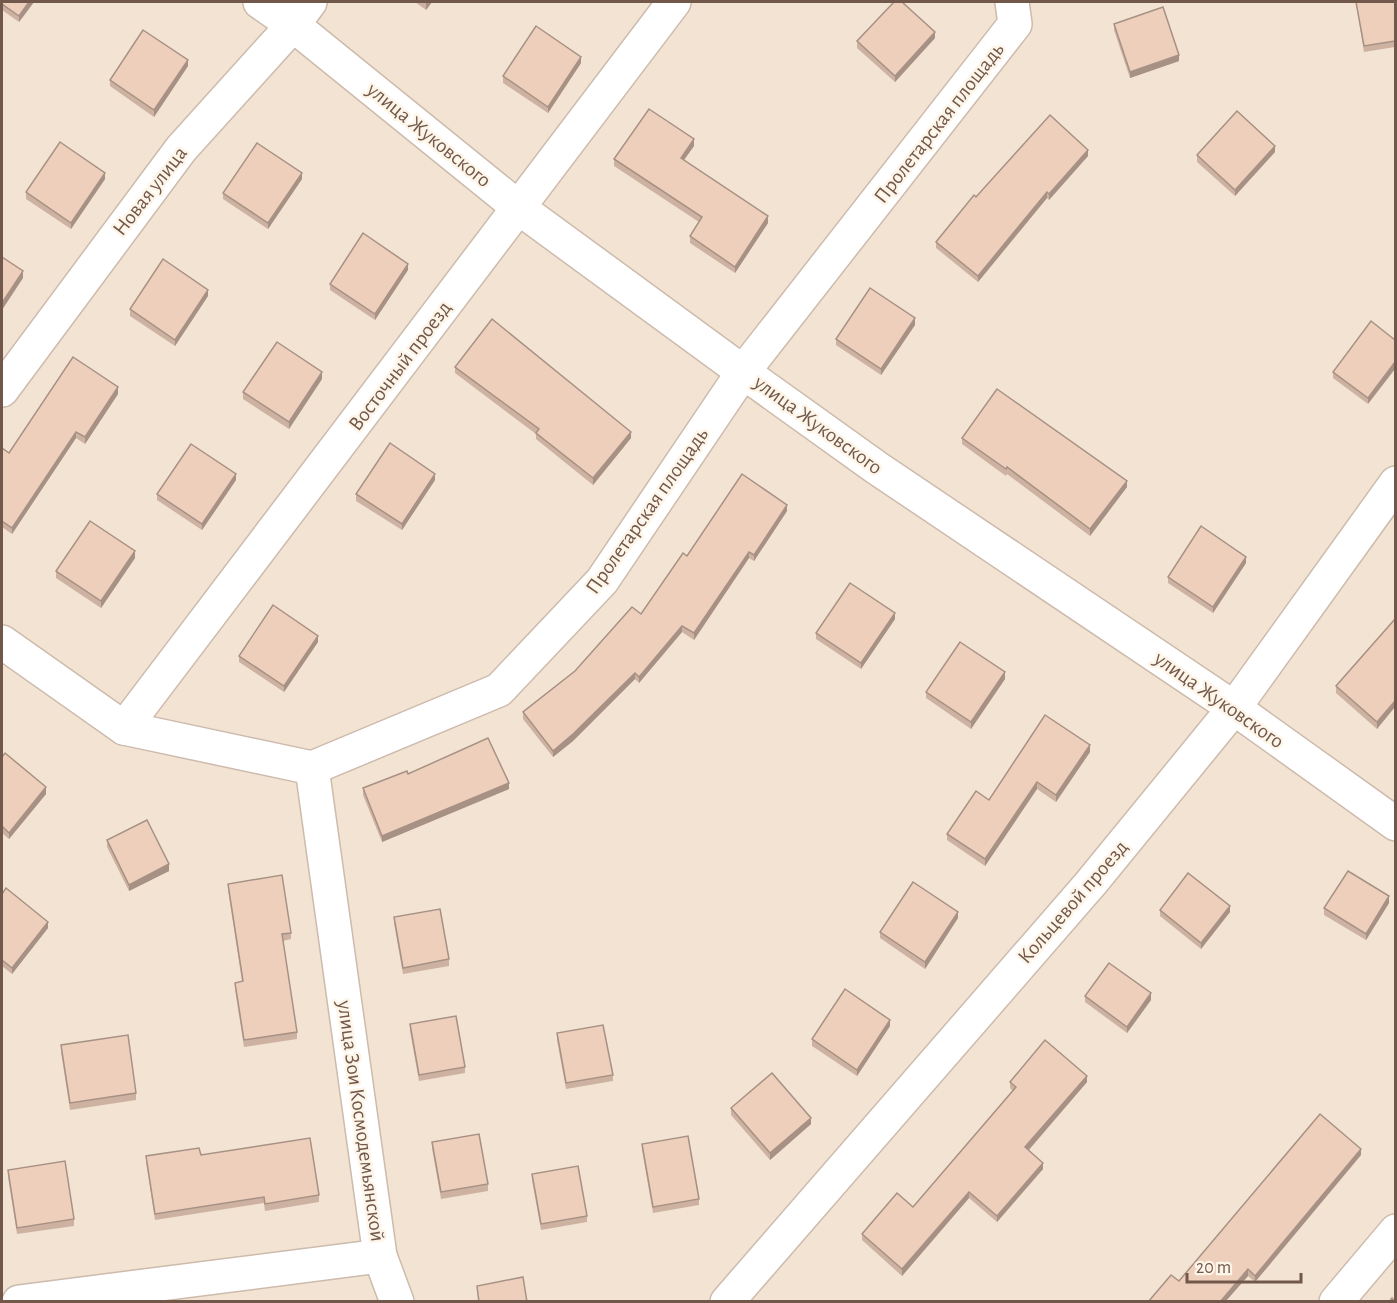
<svg xmlns="http://www.w3.org/2000/svg" width="1397" height="1303" font-family="'Alegreya Sans',sans-serif">
  <style>
    .residential { fill: #f2e3d2 }
    .lines { fill: none; stroke-linecap: round; stroke-linejoin: round }
    .street-casing { stroke: #cdbbad; stroke-width: 36 }
    .street { stroke: #fff; stroke-width: 33 }
    .wall { fill: #cdb2a2 }
    .shaded-wall { fill: #a79184 }
    .building { fill: #eecfbc; stroke: #a79184; stroke-width: 1.5 }
    .labels { text-anchor: middle; dominant-baseline: central; stroke-width: 5; stroke-linejoin: round; paint-order: stroke }
    .street-label { font-size: 21px; fill: #71584b; stroke: #fef5e9 }
  </style>
  <rect width="100%" height="100%" fill="#fbf1e3"/>
  <rect class="residential" x="2" y="2" width="1393" height="1299"/>
  <g class="lines">
    <defs>
      <g id="street">
        <path d="M260 2 293 25 519 208 743 372 877 468 1234 708 1396 824"/>
        <path d="M2 390 181 149 293 25 310 2"/>
        <path d="M2 642 124 728 312 768 499 690 602 581 743 372 1015 24 1012 2"/>
        <path d="M124 728 674 2"/>
        <path d="M312 768 380 1256 397 1302"/>
        <path d="M19 1302 380 1256"/>
        <path d="M727 1302 1091 883 1234 708 1396 483"/>
        <path d="M1336 1302 1396 1231"/>
      </g>
    </defs>
    <use href="#street" class="street-casing"/>
    <use href="#street" class="street"/>
  </g>
  <g class="wall">
    <path d="M2 2H34L19 22 2 10Z"/>
    <path d="M415 2H432L426 10Z"/>
    <path d="M1356 2H1395V47L1364 52Z"/>
    <path d="M1114 24 1179 61 1130 78 1114 30Z"/>
    <path d="M935 38 895 82 857 48V41Z"/>
    <path d="M581 63 548 113 503 83V76Z"/>
    <path d="M188 66 154 117 110 86V80Z"/>
    <path d="M694 146 684 160 768 223 735 273 690 243V236L699 222 614 166V159Z"/>
    <path d="M1275 152 1235 196 1197 162V155Z"/>
    <path d="M1088 156 1049 200 1047 198 978 282 936 248V242L976 197Z"/>
    <path d="M105 179 71 229 26 199V192Z"/>
    <path d="M302 179 268 229 223 199V193Z"/>
    <path d="M408 270 375 320 330 290V284Z"/>
    <path d="M208 296 175 346 130 316V309Z"/>
    <path d="M1371 321 1368 404 1333 378V372Z"/>
    <path d="M915 325 881 375 836 345V339Z"/>
    <path d="M455 367 631 438 593 485 536 439V434L455 373Z"/>
    <path d="M322 379 289 429 243 399V392Z"/>
    <path d="M118 394 85 444 76 438 12 534 2 527V448L9 453Z"/>
    <path d="M962 438 1127 487 1090 536 1007 474 1006 476 962 444Z"/>
    <path d="M236 480 202 530 157 500V494Z"/>
    <path d="M435 480 402 530 356 501V494Z"/>
    <path d="M787 511 754 561 749 558 694 640 682 632 639 683 635 679 573 741 553 757 523 719V712L575 671 641 614 687 556Z"/>
    <path d="M135 558 101 608 56 578V571Z"/>
    <path d="M1246 563 1213 613 1168 583V577Z"/>
    <path d="M895 619 861 669 816 639V633Z"/>
    <path d="M1395 619 1377 729 1336 693V686Z"/>
    <path d="M318 642 284 692 239 662V656Z"/>
    <path d="M1005 679 971 729 926 698V692Z"/>
    <path d="M1090 752 1056 802 1037 789 985 866 947 840V834L989 800Z"/>
    <path d="M2 757 46 794 9 839 2 833Z"/>
    <path d="M408 774 509 789 382 842 363 795V788Z"/>
    <path d="M107 840 169 871 129 891 107 847Z"/>
    <path d="M228 884 291 933V939L283 941 297 1032V1039L244 1047 235 989V983L242 981 228 890Z"/>
    <path d="M2 894 48 928 12 974 2 966Z"/>
    <path d="M1389 903 1366 940 1324 915V908Z"/>
    <path d="M1160 910 1230 912 1201 949 1160 916Z"/>
    <path d="M394 917 449 959V966L403 974 394 923Z"/>
    <path d="M958 918 925 969 880 938V932Z"/>
    <path d="M1085 996 1151 1000 1127 1033 1085 1002Z"/>
    <path d="M410 1024 465 1067V1073L419 1081 410 1031Z"/>
    <path d="M890 1026 857 1076 812 1046V1039Z"/>
    <path d="M557 1033 613 1075V1081L566 1089 557 1040Z"/>
    <path d="M61 1045 136 1093V1100L70 1110 61 1052Z"/>
    <path d="M1010 1082H1087L1029 1150 1043 1169 997 1222 969 1198 902 1276 862 1240V1234L913 1207 1013 1091 1010 1088Z"/>
    <path d="M731 1108 811 1124 770 1160 731 1115Z"/>
    <path d="M432 1142 488 1184V1191L441 1199 432 1148Z"/>
    <path d="M642 1144 699 1199V1205L653 1213 642 1150Z"/>
    <path d="M1361 1155 1255 1282 1248 1276 1225 1302H1148Z"/>
    <path d="M146 1156 319 1195V1202L265 1211 264 1203 155 1220 146 1162Z"/>
    <path d="M8 1170 74 1219V1226L17 1234 8 1177Z"/>
    <path d="M532 1174 587 1216V1222L541 1230 532 1180Z"/>
  </g>
  <g class="shaded-wall">
    <path d="M29 2H34L19 22V16Z"/>
    <path d="M427 2H432L426 10V3Z"/>
    <path d="M935 32V38L895 82V76Z"/>
    <path d="M1179 55V61L1130 78V72Z"/>
    <path d="M581 57V63L548 113V107Z"/>
    <path d="M188 60V66L154 117V110Z"/>
    <path d="M694 139V146L681 164V158Z"/>
    <path d="M1275 146V152L1235 196V190Z"/>
    <path d="M1088 150V156L1049 200V194Z"/>
    <path d="M105 173V179L71 229V223Z"/>
    <path d="M302 173V179L268 229V223Z"/>
    <path d="M1047 192V198L978 282V276Z"/>
    <path d="M768 216V223L735 273V267Z"/>
    <path d="M408 264V270L375 320V314Z"/>
    <path d="M23 271V278L2 310V303Z"/>
    <path d="M208 290V296L175 346V340Z"/>
    <path d="M915 318V325L881 375V369Z"/>
    <path d="M1395 362V369L1368 404V398Z"/>
    <path d="M322 372V379L289 429V422Z"/>
    <path d="M118 387V394L85 444V437Z"/>
    <path d="M76 432V438L12 534V528Z"/>
    <path d="M631 432V438L593 485V478Z"/>
    <path d="M236 474V480L202 530V524Z"/>
    <path d="M435 474V480L402 530V524Z"/>
    <path d="M1127 481V487L1090 536V529Z"/>
    <path d="M787 505V511L754 561V555Z"/>
    <path d="M135 551V558L101 608V601Z"/>
    <path d="M749 552V558L694 640V633Z"/>
    <path d="M1246 557V563L1213 613V607Z"/>
    <path d="M895 613V619L861 669V663Z"/>
    <path d="M682 626V632L639 683V677Z"/>
    <path d="M318 636V642L284 692V686Z"/>
    <path d="M1005 672V679L971 729V722Z"/>
    <path d="M635 673V679L573 741 553 757V751Z"/>
    <path d="M1395 701V707L1377 729V722Z"/>
    <path d="M1090 745V752L1056 802V795Z"/>
    <path d="M1037 782V789L985 866V859Z"/>
    <path d="M509 783V789L382 842V836Z"/>
    <path d="M46 787V794L9 839V833Z"/>
    <path d="M169 864V871L129 891V885Z"/>
    <path d="M1389 896V903L1366 940V934Z"/>
    <path d="M1230 906V912L1201 949V943Z"/>
    <path d="M958 912V918L925 969V962Z"/>
    <path d="M48 922V928L12 974V968Z"/>
    <path d="M1151 993V1000L1127 1033V1027Z"/>
    <path d="M890 1020V1026L857 1076V1070Z"/>
    <path d="M1087 1076V1082L1025 1154V1147Z"/>
    <path d="M811 1118V1124L770 1160V1153Z"/>
    <path d="M1361 1149V1155L1255 1282V1276Z"/>
    <path d="M1043 1163V1169L997 1222V1216Z"/>
    <path d="M969 1192V1198L902 1276V1269Z"/>
    <path d="M1248 1269V1276L1225 1302H1220Z"/>
  </g>
  <g class="building">
    <path d="M2 2H29L19 16 2 4Z"/>
    <path d="M894 2H902L935 32 895 76 857 41Z"/>
    <path d="M1356 2H1395V41L1364 46Z"/>
    <path d="M1163 7 1179 55 1130 72 1114 24Z"/>
    <path d="M536 26 581 57 548 107 503 76Z"/>
    <path d="M143 30 188 60 154 110 110 80Z"/>
    <path d="M649 109 694 139 681 158 768 216 735 267 690 236 702 217 614 159Z"/>
    <path d="M1237 111 1275 146 1235 190 1197 155Z"/>
    <path d="M1050 115 1088 150 1049 194 1047 192 978 276 936 242 974 195 976 197Z"/>
    <path d="M60 142 105 173 71 223 26 192Z"/>
    <path d="M257 143 302 173 268 223 223 193Z"/>
    <path d="M363 233 408 264 375 314 330 284Z"/>
    <path d="M2 257 23 271 2 303Z"/>
    <path d="M163 259 208 290 175 340 130 309Z"/>
    <path d="M870 288 915 318 881 369 836 339Z"/>
    <path d="M492 319 631 432 593 478 536 433 539 429 455 367Z"/>
    <path d="M1371 321 1395 340V362L1368 398 1333 372Z"/>
    <path d="M277 342 322 372 289 422 243 392Z"/>
    <path d="M73 357 118 387 85 437 76 432 12 528 2 521V448L9 453Z"/>
    <path d="M997 389 1127 481 1090 529 1007 467 1006 469 962 438Z"/>
    <path d="M390 443 435 474 402 524 356 494Z"/>
    <path d="M191 444 236 474 202 524 157 494Z"/>
    <path d="M742 474 787 505 754 555 749 552 694 633 682 626 639 677 635 673 573 734 553 751 523 712 575 671 632 607 641 614 683 553 687 556Z"/>
    <path d="M90 521 135 551 101 601 56 571Z"/>
    <path d="M1201 526 1246 557 1213 607 1168 577Z"/>
    <path d="M850 583 895 613 861 663 816 633Z"/>
    <path d="M273 605 318 636 284 686 239 656Z"/>
    <path d="M1395 619V701L1377 722 1336 686Z"/>
    <path d="M960 642 1005 672 971 722 926 692Z"/>
    <path d="M1045 715 1090 745 1056 795 1037 782 985 859 947 834 976 791 989 800Z"/>
    <path d="M488 738 509 783 382 836 363 788 407 771 408 774Z"/>
    <path d="M5 753 46 787 9 833 2 826V757Z"/>
    <path d="M147 820 169 864 129 885 107 840Z"/>
    <path d="M1348 871 1389 896 1366 934 1324 908Z"/>
    <path d="M1188 873 1230 906 1201 943 1160 910Z"/>
    <path d="M282 875 291 933 282 934 297 1032 244 1040 235 983 243 981 228 884Z"/>
    <path d="M913 882 958 912 925 962 880 932Z"/>
    <path d="M6 888 48 922 12 968 2 960V894Z"/>
    <path d="M440 909 449 959 403 968 394 917Z"/>
    <path d="M1109 963 1151 993 1127 1027 1085 996Z"/>
    <path d="M845 989 890 1020 857 1070 812 1039Z"/>
    <path d="M456 1016 465 1067 419 1075 410 1024Z"/>
    <path d="M603 1025 613 1075 566 1083 557 1033Z"/>
    <path d="M128 1035 136 1093 70 1103 61 1045Z"/>
    <path d="M1045 1040 1087 1076 1025 1147 1043 1163 997 1216 969 1192 902 1269 862 1234 897 1193 913 1207 1016 1087 1010 1082Z"/>
    <path d="M772 1073 811 1118 770 1153 731 1108Z"/>
    <path d="M1320 1114 1361 1149 1255 1276 1248 1269 1220 1302H1148L1171 1275 1179 1281Z"/>
    <path d="M479 1134 488 1184 441 1192 432 1142Z"/>
    <path d="M688 1136 699 1199 653 1207 642 1144Z"/>
    <path d="M310 1138 319 1195 265 1204 264 1197 155 1214 146 1156 199 1148 201 1155Z"/>
    <path d="M65 1161 74 1219 17 1228 8 1170Z"/>
    <path d="M578 1166 587 1216 541 1224 532 1174Z"/>
    <path d="M523 1277 527 1302H479L477 1286Z"/>
    <path d="M1392 1298 1395 1302H1389Z"/>
  </g>
  <g class="labels">
    <g class="street-label">
      <text transform="translate(939 123) rotate(-52)">Пролетарская площадь</text>
      <text transform="translate(429 135) rotate(39)">улица Жуковского</text>
      <text transform="translate(150 191) rotate(-52)">Новая улица</text>
      <text transform="translate(400 366) rotate(-53)">Восточный проезд</text>
      <text transform="translate(818 425) rotate(36)">улица Жуковского</text>
      <text transform="translate(647 511) rotate(-55)">Пролетарская площадь</text>
      <text transform="translate(1219 700) rotate(35)">улица Жуковского</text>
      <text transform="translate(1073 902) rotate(-49)">Кольцевой проезд</text>
      <text transform="translate(361 1121) rotate(82)">улица Зои Космодемьянской</text>
    </g>
  </g>
  <rect width="1397" height="1303" fill="none" stroke="#71584b" stroke-width="6"/>
  <path d="M1187 1273v9h114v-9" fill="none" stroke="#71584b" stroke-width="3"/>
  <text x="1196" y="1273" font-size="18" fill="#71584b" stroke="#fef5e9" stroke-width="4.5" paint-order="stroke">20 m</text>
</svg>
